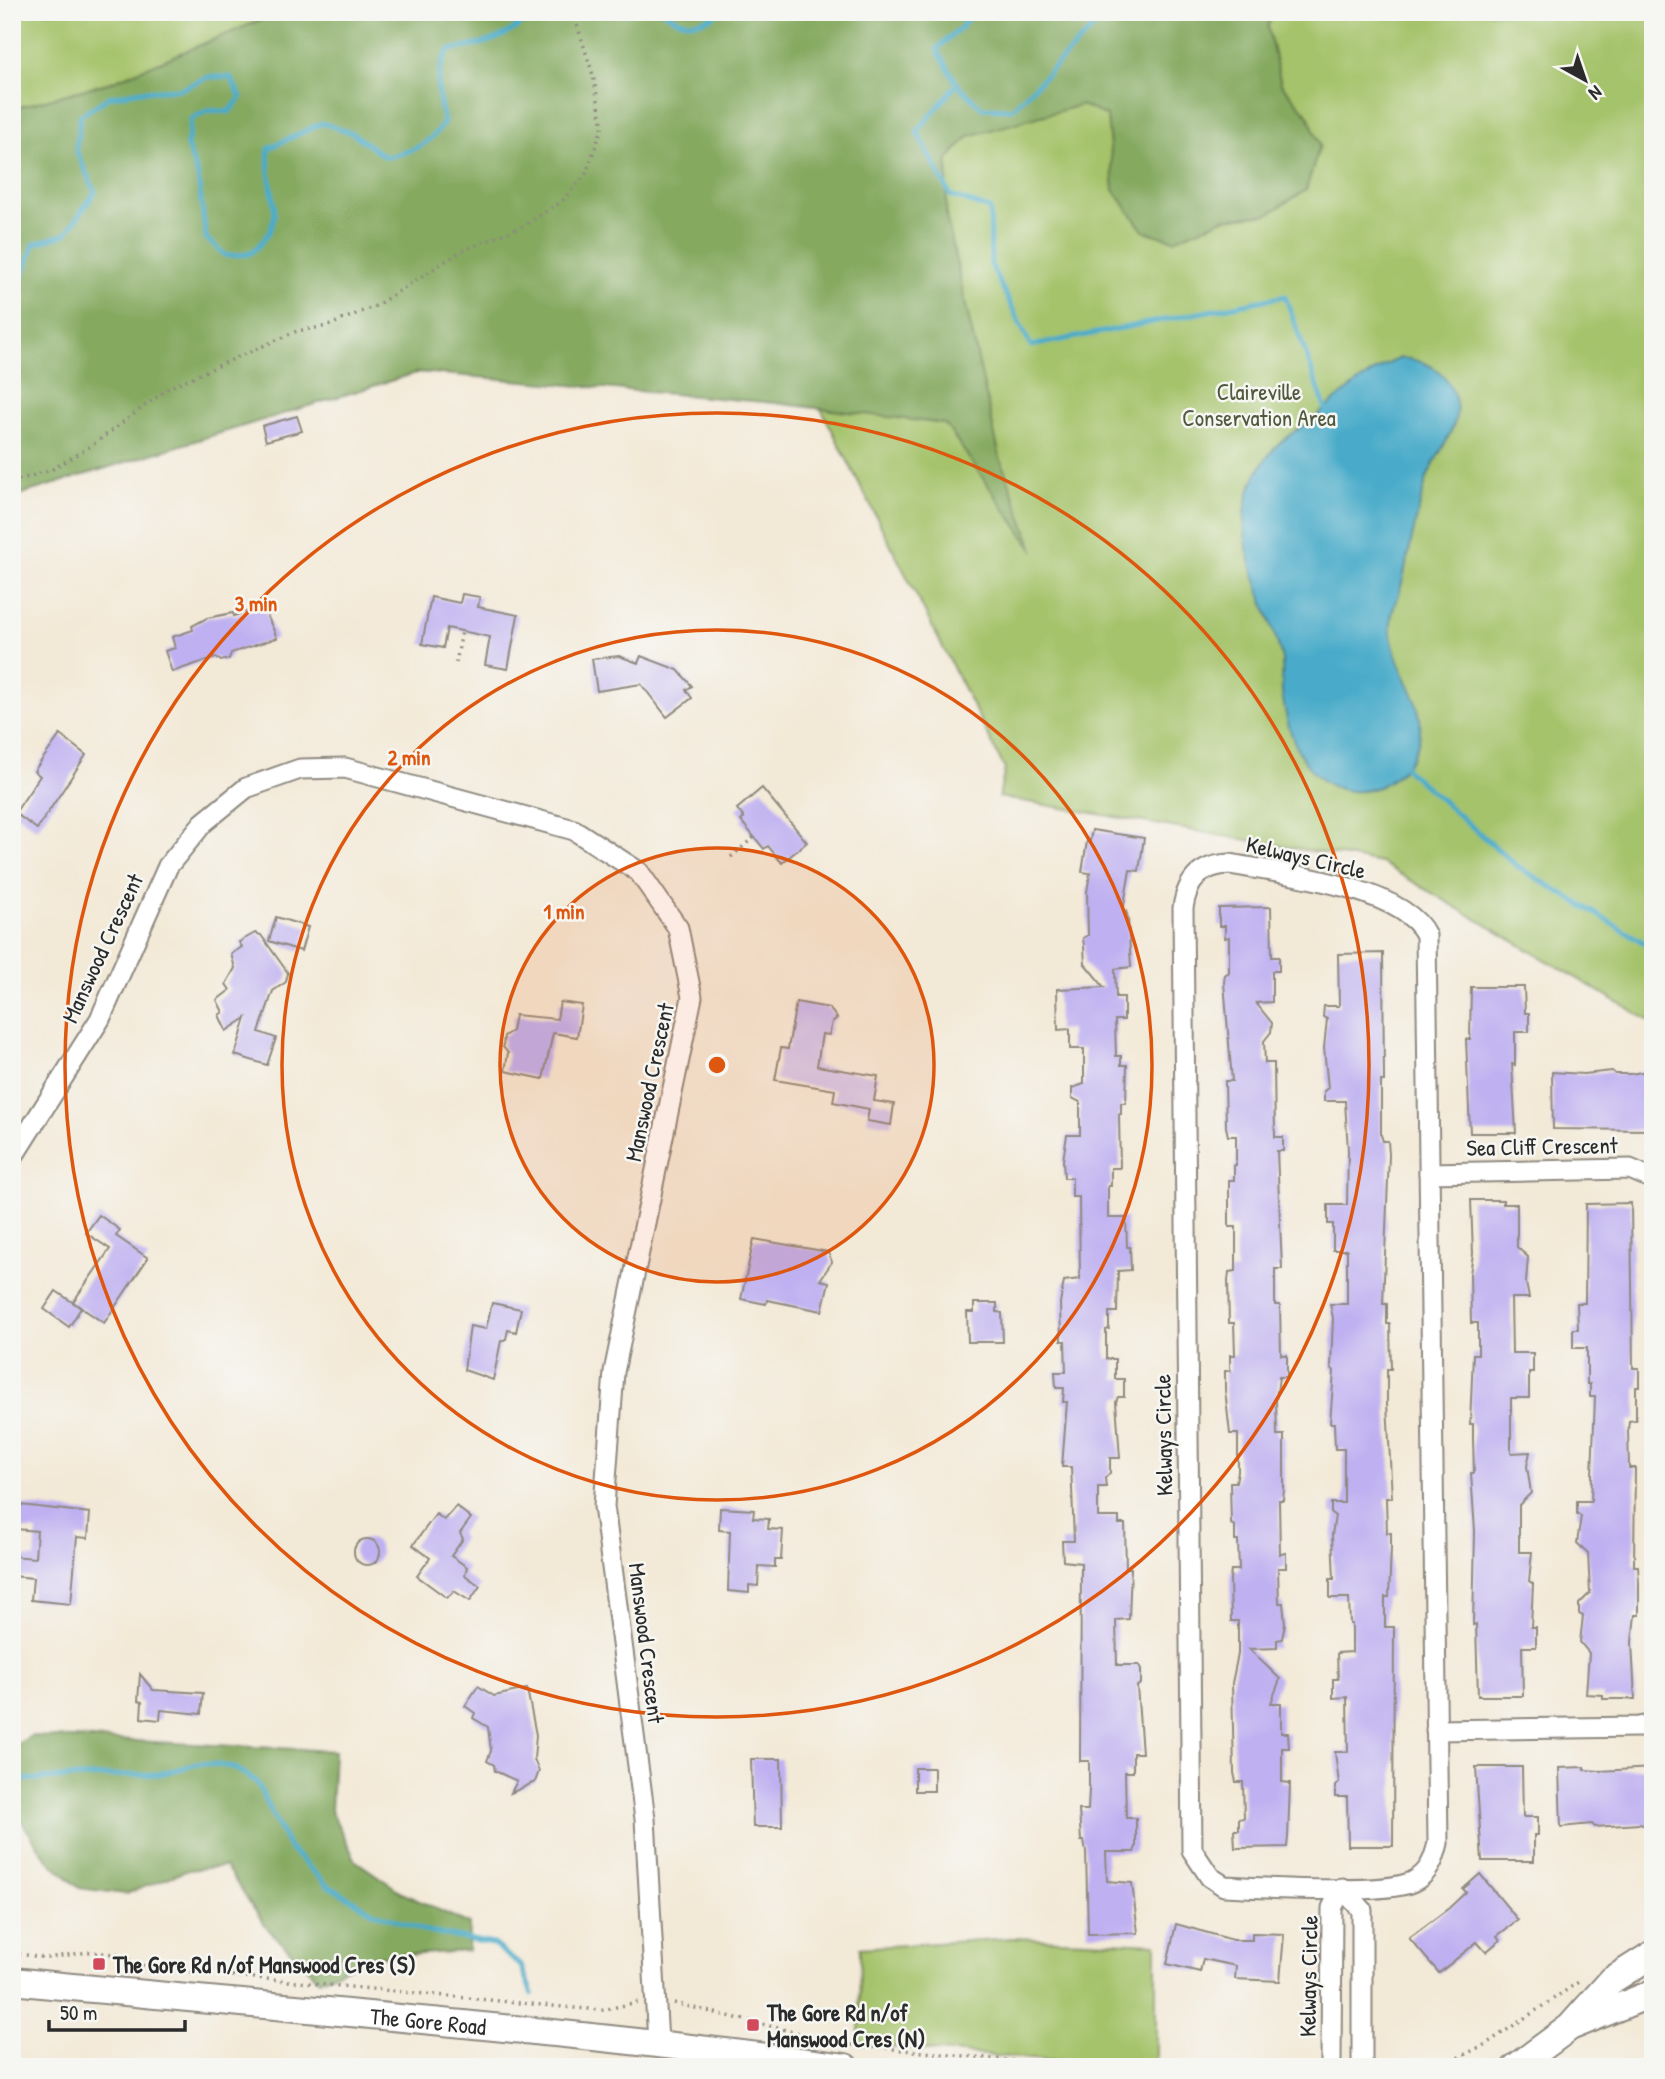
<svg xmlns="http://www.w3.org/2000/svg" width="1665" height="2079" font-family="'Patrick Hand',sans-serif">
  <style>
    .green { fill: #a5c36a; stroke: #68774a; stroke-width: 2 }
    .forest { fill: #84a95e; stroke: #586a44; stroke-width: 2 }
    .water { fill: #4aabc9; stroke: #3a6b7a; stroke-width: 2 }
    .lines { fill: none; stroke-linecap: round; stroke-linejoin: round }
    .stream { stroke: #4aabc9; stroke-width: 5 }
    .building { fill: #bfb1f1 }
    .street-casing { stroke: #8f8a81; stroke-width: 23 }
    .secondary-casing { stroke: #8f8a81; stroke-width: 30 }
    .path { stroke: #8f8a81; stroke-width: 3.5; stroke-dasharray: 2 5; stroke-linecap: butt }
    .street { stroke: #fff; stroke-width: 19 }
    .secondary { stroke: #fff; stroke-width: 26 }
    .ring { fill: none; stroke: #df570e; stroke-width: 3.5 }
    .poi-dot { fill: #d1495b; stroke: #f6f6f2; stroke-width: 2.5 }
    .labels { text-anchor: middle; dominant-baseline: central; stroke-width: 5; stroke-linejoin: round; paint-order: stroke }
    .park-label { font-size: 23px; fill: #50593e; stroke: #f6f6f2 }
    .street-label { font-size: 23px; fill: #2b2b2b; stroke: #f6f6f2 }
    .poi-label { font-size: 23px; font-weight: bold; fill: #2b2b2b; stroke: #f6f6f2; text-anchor: start }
    .centre { fill: #df570e; stroke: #f6f6f2; stroke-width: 3.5 }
    .ring-label { font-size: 21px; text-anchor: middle; font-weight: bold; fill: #df570e; stroke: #f6f6f2; stroke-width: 5; stroke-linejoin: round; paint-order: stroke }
  </style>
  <rect width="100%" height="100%" fill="#f6f6f2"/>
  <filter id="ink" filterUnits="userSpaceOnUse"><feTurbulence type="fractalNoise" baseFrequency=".0143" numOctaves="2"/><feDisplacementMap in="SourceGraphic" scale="14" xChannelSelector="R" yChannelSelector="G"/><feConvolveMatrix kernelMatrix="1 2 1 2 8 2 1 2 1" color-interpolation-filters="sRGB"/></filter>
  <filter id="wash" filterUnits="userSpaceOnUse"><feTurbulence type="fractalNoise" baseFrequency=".00686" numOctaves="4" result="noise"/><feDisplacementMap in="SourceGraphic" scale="28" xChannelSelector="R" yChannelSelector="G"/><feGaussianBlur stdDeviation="1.57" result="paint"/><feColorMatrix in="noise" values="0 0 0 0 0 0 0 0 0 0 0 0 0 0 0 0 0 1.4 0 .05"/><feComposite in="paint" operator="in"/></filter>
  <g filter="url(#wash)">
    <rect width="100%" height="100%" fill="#f3e9d7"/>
    <g class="green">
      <path d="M12 12H1653V1023L1381 863 999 797 1005 769 813 393 419 372 12 497Z"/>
      <path d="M1013 1938 1156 1944V2067H1123L859 2044 860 1948Z"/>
    </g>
    <g class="forest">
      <path d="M280 12H1271L1268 28 1281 84 1308 115 1320 145 1306 190 1268 214 1223 219 1174 240 1143 231 1114 190 1107 116 1081 105 969 136 948 159 946 216 1000 458 1034 551 945 424 775 403 419 372 12 497V109L111 82Z"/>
      <path d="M31 1736 334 1751 331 1811 356 1861 404 1894 469 1924 468 1951 371 1957 319 1980 267 1928 225 1866 188 1870 126 1894 79 1888 47 1859 12 1807V1747Z"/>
    </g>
    <path class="water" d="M1401 358C1420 360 1436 365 1447 381 1475 422 1434 448 1425 485 1415 521 1408 559 1399 595 1364 661 1453 702 1407 765 1394 781 1373 793 1352 791 1304 787 1287 733 1282 692 1281 680 1284 666 1281 655 1262 583 1214 519 1273 450 1283 438 1301 428 1314 418 1342 395 1368 371 1401 358Z"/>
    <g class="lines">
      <g class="stream">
        <path d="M664 12C682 25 701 26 719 12"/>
        <path d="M969 12C968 28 947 37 937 49L957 84 982 108 1012 109 1109 12"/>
        <path d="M957 84 917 132 951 196 990 209 991 265 1031 346 1285 296 1328 415"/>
        <path d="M12 305 34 244 66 234 95 192 76 150 80 116 109 97 141 91 181 89 208 77H230L241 97 229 112 209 110 191 119 187 146 198 177 206 238 226 256 249 254C295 218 263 192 269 148L322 123 352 133 385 157C411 153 431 144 444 122 437 93 433 76 449 50 484 45 510 38 534 12"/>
        <path d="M1403 760 1407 770 1518 867 1653 948"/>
        <path d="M12 1780 159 1774 202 1763 233 1767 256 1781 289 1848 327 1885 373 1912 429 1932 493 1944 521 1966 532 1994"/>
      </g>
    </g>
    <g id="blocks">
      <g class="building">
        <path d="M297 416 302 431 266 441 262 426Z"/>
        <path d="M462 594 480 597 478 607 518 615 508 669 485 665 490 637 447 628 443 648 422 644 431 597 460 603Z"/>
        <path d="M263 606 277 638 231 653 229 659 221 661 216 657 172 672 165 651 175 648 172 637 193 630 192 626 207 618 233 613 234 616Z"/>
        <path d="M619 656 638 663 641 656 678 670 692 686 686 690 692 698 667 717 641 684 597 691 592 659Z"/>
        <path d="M60 735 86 755 37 829 15 813 40 776 34 771Z"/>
        <path d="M762 788 807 842 782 863 768 846 764 849 741 821 744 818 737 809Z"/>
        <path d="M1092 830 1144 838 1139 871 1130 870 1123 911H1126L1128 918 1131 967 1115 969 1116 997H1124V1020H1115L1116 1056H1121V1065H1127L1126 1103H1121V1114H1119L1120 1168H1111V1186H1108V1218H1126L1127 1247H1130L1131 1270 1118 1271 1117 1312H1109V1329L1106 1330V1359H1115V1379H1124V1397H1118L1116 1402 1120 1458H1110V1473L1105 1478 1106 1487H1098V1517H1119V1524H1125L1126 1568H1131L1129 1619 1116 1620 1117 1665H1139L1141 1669V1684L1137 1686 1142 1753H1133V1772H1125L1126 1818H1136V1847L1134 1852H1106L1107 1881 1132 1883 1138 1933 1088 1934 1086 1852 1084 1841H1081L1079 1810H1088L1089 1790V1761H1080L1081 1563 1063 1561 1062 1541H1074L1072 1488 1071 1467H1062L1067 1402H1063L1064 1388H1056L1055 1372H1066L1065 1341H1061L1060 1303 1064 1281 1080 1279 1079 1197H1072V1178H1064L1063 1160 1067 1135H1080V1102L1072 1098V1088L1084 1084V1049H1070V1029L1058 1030 1057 989 1104 987 1085 964 1084 946 1083 938 1088 935 1087 892 1090 873 1082 872 1087 841H1090Z"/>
        <path d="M1271 907 1272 957H1279V971H1272V1002L1256 1003 1272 1023 1271 1032 1264 1041 1265 1063H1274L1275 1137H1283V1151H1277L1282 1269H1275V1305H1280L1281 1355H1287V1377H1279L1276 1400 1277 1435H1284V1489L1283 1500H1279L1280 1554 1286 1553V1568H1278L1279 1603H1283L1285 1624 1282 1639 1277 1640V1648L1249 1649 1280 1679 1271 1703H1281V1733H1288L1289 1748H1282V1782L1290 1783 1288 1837 1287 1847 1235 1848 1234 1830H1239V1819L1244 1818 1243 1782H1236L1234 1773 1232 1683 1238 1654V1621H1231L1230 1579 1231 1570H1239L1238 1541H1235V1526L1231 1524 1230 1482H1236L1238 1471V1434H1230L1225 1390V1371H1230V1355H1235L1234 1323H1229L1228 1281 1229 1272 1236 1271V1227H1229V1180H1234V1165H1236V1136H1228L1226 1127 1225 1081H1232L1224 982 1225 974 1229 973V937L1225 938V926H1219V908Z"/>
        <path d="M276 917 308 927 301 951 269 941Z"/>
        <path d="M255 933 261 935 288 973 286 982 273 991 259 1032 276 1038 267 1065 235 1055 246 1018 226 1031 219 1015 223 1012 217 1000 230 990 226 984 235 968 231 954 242 947 239 942Z"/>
        <path d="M1383 953 1384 1081H1381V1135L1383 1141H1388L1389 1155 1383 1304H1387V1324H1390L1391 1369H1387V1403L1392 1498H1386L1387 1533H1391V1548L1389 1597H1385V1627H1394L1393 1846H1348L1347 1797H1335V1786L1339 1783 1335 1752H1348L1347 1697 1333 1698V1679H1338L1337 1653 1352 1652V1624H1350L1349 1598H1330V1579H1334L1332 1535 1335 1516 1331 1513V1503H1344V1449H1335L1334 1423H1330L1334 1371 1331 1367 1333 1318 1330 1304H1347V1250H1333V1224H1328V1205H1347L1348 1151 1345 1101H1324V1091L1328 1088 1324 1048 1327 1019 1323 1017 1324 1006H1339L1338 954Z"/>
        <path d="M1471 987H1524L1525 1013H1529V1032H1515V1065L1512 1064 1516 1133H1470L1466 1039H1470Z"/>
        <path d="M560 1002 582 1005 577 1037 553 1033 543 1079 505 1071 508 1053 503 1047 504 1036 512 1031 515 1015 557 1019Z"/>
        <path d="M796 1002 829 1008 837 1018 832 1022 829 1035 822 1034 817 1066 878 1076 874 1101 894 1104 891 1125 867 1121 869 1109 833 1102 835 1090 775 1080 781 1048 788 1049Z"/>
        <path d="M1612 1071 1615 1074H1631L1647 1071 1648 1130 1553 1129 1552 1072 1584 1074Z"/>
        <path d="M1471 1200H1503V1204H1517V1247L1528 1257 1526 1283 1529 1298H1511L1512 1353H1533V1372H1529V1398H1511V1453L1530 1452 1527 1466 1531 1493 1519 1505V1552H1532L1529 1581 1533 1584 1531 1627H1536V1647H1522L1523 1696H1478L1476 1624 1473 1625 1475 1531 1471 1473H1474L1473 1440V1424H1470L1473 1354H1478V1323H1471L1470 1274 1473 1254Z"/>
        <path d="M1631 1203 1633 1368H1639V1387H1636V1420L1629 1421 1628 1430 1629 1468H1635L1634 1566H1638L1639 1584V1615H1635L1632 1642 1635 1699H1603V1695L1586 1694 1589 1653 1580 1642 1583 1616 1579 1614V1604L1590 1593 1588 1553 1577 1543 1581 1516 1577 1514V1501H1591L1595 1397H1590V1384H1587V1348H1573V1329H1578L1577 1303H1585L1586 1204Z"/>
        <path d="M99 1215 120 1230 116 1236 148 1258 104 1323 73 1302 110 1249 86 1233Z"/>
        <path d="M754 1239 828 1252 832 1262 820 1280 829 1282 822 1311 767 1300 766 1304 741 1299Z"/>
        <path d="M56 1291 81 1308 69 1327 44 1309Z"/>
        <path d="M492 1303 521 1309 516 1332 508 1330 506 1339 501 1341 493 1380 464 1370 470 1326 486 1329Z"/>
        <path d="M974 1303H997V1312L1002 1313 1003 1342H968L967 1312H974Z"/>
        <path d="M12 1504 90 1513 88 1538 77 1537 71 1604 31 1600 33 1578 12 1576V1556L35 1558 37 1531 16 1529 18 1520H12Z"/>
        <path d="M456 1506 471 1518 460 1533 463 1539 451 1556 467 1567 465 1575 480 1586 470 1601 454 1591 447 1598 417 1576 430 1558 413 1545 436 1514 444 1520Z"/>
        <path d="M720 1508 754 1510 753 1518 769 1519 768 1529 783 1530 781 1560H775V1567L759 1566 758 1586 749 1585V1593L728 1591 730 1531 719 1530Z"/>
        <circle cx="367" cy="1552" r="13"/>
        <path d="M140 1674 153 1690 203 1693 201 1714 161 1710 160 1720 141 1718 142 1702 138 1701Z"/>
        <path d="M478 1686 494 1696 527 1689 536 1735 534 1759 539 1771 535 1782 511 1793 517 1781 495 1771 494 1765 487 1761 491 1751 488 1727 473 1718 475 1713 465 1706Z"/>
        <path d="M751 1759H781L782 1827H753Z"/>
        <path d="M1476 1767H1522L1523 1817H1538V1835H1534V1861H1482Z"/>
        <path d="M1584 1767V1770L1600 1771 1653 1768V1827L1639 1824 1595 1827 1592 1824 1561 1827 1559 1768Z"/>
        <rect x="915" y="1768" width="19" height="23"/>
        <path d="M1480 1874 1518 1920 1497 1936 1500 1940 1486 1952 1477 1942 1439 1973 1409 1938 1449 1908 1466 1892 1463 1889Z"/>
        <path d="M1176 1924 1233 1940H1252V1933L1284 1934 1280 1981 1235 1979 1236 1966 1203 1959 1200 1972 1167 1964Z"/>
      </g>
    </g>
  </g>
  <g filter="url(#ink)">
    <use href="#blocks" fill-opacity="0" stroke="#8f8a81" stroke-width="2"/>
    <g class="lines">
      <defs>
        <g id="street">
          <path d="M1230 864C1280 873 1403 887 1426 935L1438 1843C1434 1860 1429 1874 1412 1882 1384 1895 1260 1888 1224 1886L1210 1877 1192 1850 1183 908C1187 880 1201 865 1230 864Z"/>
          <path d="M12 1158 100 1019 168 866 203 823 246 788 300 769 345 768 574 830 639 872 678 928 692 997 614 1372 604 1506 645 1819 658 2042"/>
          <path d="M1429 1173 1630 1169 1653 1179"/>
          <path d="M1436 1730 1639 1727 1653 1724"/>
          <path d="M1331 2067 1332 1908 1342 1888 1362 1910V2067"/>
        </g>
        <g id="secondary">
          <path id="s1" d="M12 1981C290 2009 568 2030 845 2067"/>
          <path d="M1575 2025 1653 1993"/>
          <path d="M1516 2067 1570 2027 1612 1980 1653 1954"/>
        </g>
      </defs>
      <use href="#street" class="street-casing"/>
      <use href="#secondary" class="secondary-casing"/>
      <g class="path">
        <path d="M12 482 51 470 91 446 170 387 297 331 328 326 375 306 462 251 525 225 561 202 585 176 603 126 593 75 573 12"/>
        <path d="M456 663 462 631"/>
        <path d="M731 857 754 837"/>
        <path d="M12 1953 47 1958 89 1952 115 1954 149 1968 574 2008 603 2010 638 2002"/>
        <path d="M674 2003 836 2042"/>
        <path d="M851 2045 1079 2067"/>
        <path d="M1439 2067 1486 2044 1580 1981"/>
      </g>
      <use href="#street" class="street"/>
      <use href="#secondary" class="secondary"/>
    </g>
  </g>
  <circle cx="717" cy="1065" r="217" fill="#df570e" fill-opacity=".12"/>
  <g class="ring">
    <circle cx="717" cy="1065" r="217"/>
    <circle cx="717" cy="1065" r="435"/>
    <circle cx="717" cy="1065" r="652"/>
  </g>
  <g class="poi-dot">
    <rect x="92" y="1957" width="14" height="14" rx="3.5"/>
    <rect x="746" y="2018" width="14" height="14" rx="3.5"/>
  </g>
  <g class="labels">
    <g class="park-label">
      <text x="1259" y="391">Claireville<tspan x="1259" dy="26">Conservation Area</tspan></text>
    </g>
    <g class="street-label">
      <text transform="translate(1306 857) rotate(13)">Kelways Circle</text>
      <text transform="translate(102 948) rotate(-65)">Manswood Crescent</text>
      <text transform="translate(649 1082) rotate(-78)">Manswood Crescent</text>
      <text transform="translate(1542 1146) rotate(-1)">Sea Cliff Crescent</text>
      <text transform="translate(1163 1435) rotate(-91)">Kelways Circle</text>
      <text transform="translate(647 1643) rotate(83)">Manswood Crescent</text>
      <text transform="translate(1308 1976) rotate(-89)">Kelways Circle</text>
      <text stroke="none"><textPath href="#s1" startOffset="418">The Gore Road</textPath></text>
    </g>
    <g class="poi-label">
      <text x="113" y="1964">The Gore Rd n/of Manswood Cres (S)</text>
      <text x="767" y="2012">The Gore Rd n/of<tspan x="767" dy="26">Manswood Cres (N)</tspan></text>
    </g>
  </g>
  <circle cx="717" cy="1065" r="10" class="centre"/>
  <g class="ring-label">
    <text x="256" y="611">3 min</text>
    <text x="409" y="765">2 min</text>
    <text x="564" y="919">1 min</text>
  </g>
  <rect width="1665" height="2079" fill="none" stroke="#f6f6f2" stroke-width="42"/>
  <g transform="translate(1585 80) rotate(140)" stroke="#f6f6f2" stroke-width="5" paint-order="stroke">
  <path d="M0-5L12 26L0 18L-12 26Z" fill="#2b2b2b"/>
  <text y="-10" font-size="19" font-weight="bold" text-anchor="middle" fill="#2b2b2b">N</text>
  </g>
  <path d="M49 2020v10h136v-10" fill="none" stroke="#2b2b2b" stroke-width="3.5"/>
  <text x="60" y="2020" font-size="21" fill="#2b2b2b" stroke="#f6f6f2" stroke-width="5" paint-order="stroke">50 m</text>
</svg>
